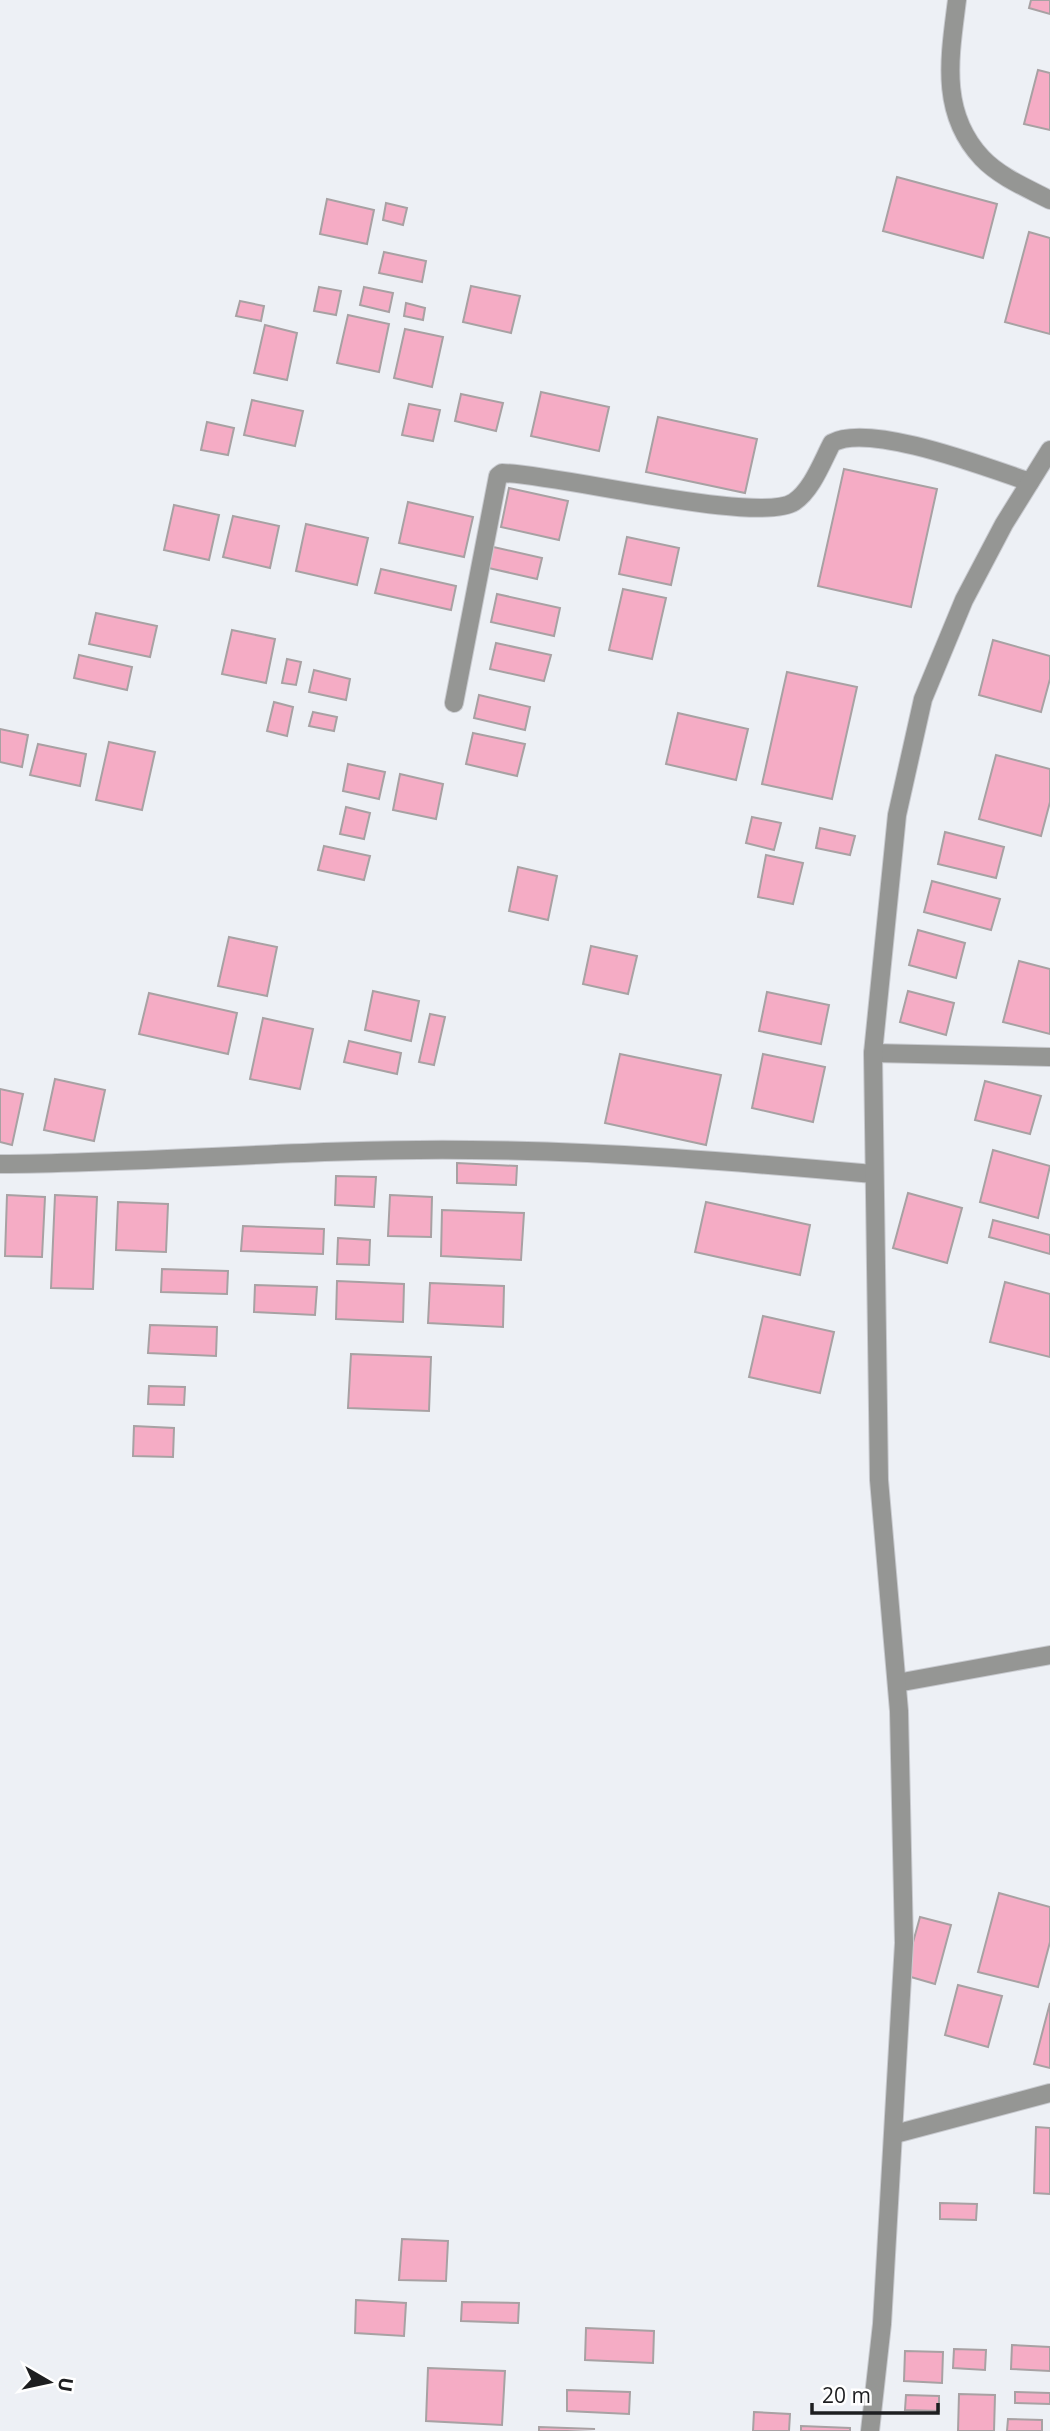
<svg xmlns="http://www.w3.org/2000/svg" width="1050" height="2431" font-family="'Open Sans',sans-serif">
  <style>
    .building { fill: #f5acc5; stroke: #a8a1a3; stroke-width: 2 }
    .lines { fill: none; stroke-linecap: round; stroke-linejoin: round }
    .street-casing { stroke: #c8cacf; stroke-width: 20 }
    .street { stroke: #959694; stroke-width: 18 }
  </style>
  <rect width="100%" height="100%" fill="#edf0f5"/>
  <g class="building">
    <path d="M1031 0H1050V14L1029 8Z"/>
    <path d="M1038 70 1050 73V130L1024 124Z"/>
    <path d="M897 177 997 204 983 258 883 231Z"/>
    <path d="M327 199 374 210 367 244 320 234Z"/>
    <path d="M386 203 407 208 403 225 383 220Z"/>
    <path d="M1029 232 1050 238V334L1005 322Z"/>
    <path d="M384 252 426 261 422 282 379 273Z"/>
    <path d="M471 286 520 296 511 333 463 322Z"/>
    <path d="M319 287 341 291 336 315 314 311Z"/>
    <path d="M364 287 393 293 389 312 360 305Z"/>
    <path d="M240 301 264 306 261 321 236 316Z"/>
    <path d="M406 303 425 308 423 320 404 316Z"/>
    <path d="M348 315 389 324 379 372 337 363Z"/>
    <path d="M265 325 297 333 287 380 254 373Z"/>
    <path d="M405 329 443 337 432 387 394 378Z"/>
    <path d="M541 392 609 407 599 451 531 436Z"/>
    <path d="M461 394 503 403 496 431 455 421Z"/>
    <path d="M252 400 303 411 295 446 244 435Z"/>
    <path d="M409 404 440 410 433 441 402 435Z"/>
    <path d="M658 417 757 439 745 493 646 472Z"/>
    <path d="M207 422 234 428 228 455 201 450Z"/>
    <path d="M844 469 937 489 911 607 818 586Z"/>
    <path d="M509 488 568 501 559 540 501 527Z"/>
    <path d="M408 502 473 517 464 557 399 543Z"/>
    <path d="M174 505 219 515 209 560 164 550Z"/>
    <path d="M233 516 279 526 270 568 223 557Z"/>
    <path d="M306 524 368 538 357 585 296 571Z"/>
    <path d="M627 537 679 548 671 585 619 574Z"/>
    <path d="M489 546 542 558 537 579 484 567Z"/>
    <path d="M381 569 456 586 451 610 375 593Z"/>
    <path d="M623 589 666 598 652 659 609 650Z"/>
    <path d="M497 594 560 608 554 636 491 622Z"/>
    <path d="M96 613 157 626 150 657 89 644Z"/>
    <path d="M232 630 275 639 266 683 222 674Z"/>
    <path d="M993 640 1050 656V679L1041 712 979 695Z"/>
    <path d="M496 643 551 655 544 681 490 669Z"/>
    <path d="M79 655 132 667 127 690 74 678Z"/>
    <path d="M287 659 301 662 296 685 282 683Z"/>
    <path d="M314 670 350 679 346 700 309 692Z"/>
    <path d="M787 672 857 687 832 799 762 784Z"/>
    <path d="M479 695 530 707 525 730 474 718Z"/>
    <path d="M274 702 293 707 287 736 267 731Z"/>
    <path d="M313 712 337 717 334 731 309 726Z"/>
    <path d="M678 713 748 729 736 780 666 764Z"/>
    <path d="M0 729 28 735 22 767 0 762Z"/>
    <path d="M473 733 525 744 517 776 466 764Z"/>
    <path d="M109 742 155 752 142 810 96 800Z"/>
    <path d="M38 744 86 754 80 786 30 775Z"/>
    <path d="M996 755 1050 769V802L1041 836 979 819Z"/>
    <path d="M348 764 385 772 379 799 343 791Z"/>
    <path d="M400 774 443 784 436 819 393 810Z"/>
    <path d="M346 807 370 813 364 839 340 834Z"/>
    <path d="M752 817 781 823 774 850 746 843Z"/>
    <path d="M820 828 855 836 850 855 816 848Z"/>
    <path d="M945 832 1004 847 996 878 938 864Z"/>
    <path d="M324 846 370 856 364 880 318 870Z"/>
    <path d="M766 855 803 863 793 904 758 897Z"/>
    <path d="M518 867 557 876 548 920 509 911Z"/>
    <path d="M932 881 1000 899 991 930 924 912Z"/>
    <path d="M918 930 965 943 956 978 909 965Z"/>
    <path d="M229 937 277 947 267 996 218 986Z"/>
    <path d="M591 946 637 956 628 994 583 984Z"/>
    <path d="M1019 961 1050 969V1034L1003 1022Z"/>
    <path d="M373 991 419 1001 411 1041 365 1030Z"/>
    <path d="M908 991 954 1003 946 1035 900 1022Z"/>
    <path d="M767 992 829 1005 821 1044 759 1031Z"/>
    <path d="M149 993 237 1013 228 1054 139 1034Z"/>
    <path d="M430 1014 445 1017 434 1065 419 1062Z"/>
    <path d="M263 1018 313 1029 300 1089 250 1079Z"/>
    <path d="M349 1041 401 1053 397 1074 344 1062Z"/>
    <path d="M620 1054 721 1075 706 1145 605 1123Z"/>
    <path d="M763 1054 825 1067 813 1122 752 1108Z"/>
    <path d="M55 1079 105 1090 94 1141 44 1130Z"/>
    <path d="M985 1081 1041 1096 1030 1134 975 1120Z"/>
    <path d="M0 1089 23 1094 12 1145 0 1142Z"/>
    <path d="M993 1150 1050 1166 1038 1218 980 1202Z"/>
    <path d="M457 1163 517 1166 516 1185 457 1183Z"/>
    <path d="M336 1176 376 1177 374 1207 335 1205Z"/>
    <path d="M908 1193 962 1208 947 1263 893 1248Z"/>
    <path d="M7 1195 45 1197 42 1257 5 1256Z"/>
    <path d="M55 1195 97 1197 93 1289 51 1288Z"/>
    <path d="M390 1195 432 1197 431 1237 388 1236Z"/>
    <path d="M118 1202 168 1204 166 1252 116 1250Z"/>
    <path d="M706 1202 810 1225 800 1275 695 1252Z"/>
    <path d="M442 1210 524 1213 521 1260 441 1256Z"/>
    <path d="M993 1220 1050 1235V1254L989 1237Z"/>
    <path d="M243 1226 324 1229 323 1254 241 1251Z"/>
    <path d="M338 1238 370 1240 369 1265 337 1264Z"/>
    <path d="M162 1269 228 1271 227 1294 161 1292Z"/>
    <path d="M337 1281 404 1284 403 1322 336 1319Z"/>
    <path d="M1005 1282 1050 1294V1357L990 1342Z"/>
    <path d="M430 1283 504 1286 503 1327 428 1323Z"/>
    <path d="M255 1285 317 1287 315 1315 254 1312Z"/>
    <path d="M763 1316 834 1332 820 1393 749 1377Z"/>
    <path d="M150 1325 217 1327 216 1356 148 1353Z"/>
    <path d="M351 1354 431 1357 429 1411 348 1408Z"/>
    <path d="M149 1386 185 1387 184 1405 148 1404Z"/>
    <path d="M134 1426 174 1428 173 1457 133 1456Z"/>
    <path d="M999 1893 1050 1907V1942L1038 1987 978 1972Z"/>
    <path d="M920 1917 951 1925 935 1984 904 1975Z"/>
    <path d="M958 1985 1002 1996 988 2047 945 2035Z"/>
    <path d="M1050 2003V2068L1034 2064Z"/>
    <path d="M1036 2127 1050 2128V2194L1034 2193Z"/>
    <path d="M940 2203 977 2204 976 2220 940 2219Z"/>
    <path d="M402 2239 448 2241 446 2281 399 2280Z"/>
    <path d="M356 2300 406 2303 404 2336 355 2333Z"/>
    <path d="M462 2302 519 2303 518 2323 461 2321Z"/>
    <path d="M586 2328 654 2331 653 2363 585 2360Z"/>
    <path d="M1012 2345 1050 2347V2371L1011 2369Z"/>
    <path d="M954 2349 986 2350 985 2370 953 2368Z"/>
    <path d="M905 2351 943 2352 942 2383 904 2381Z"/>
    <path d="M428 2368 505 2371 502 2425 426 2421Z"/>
    <path d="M567 2390 630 2392 629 2414 567 2411Z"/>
    <path d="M1015 2392 1050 2393V2404L1015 2403Z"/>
    <path d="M959 2394 995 2395 994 2431H958Z"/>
    <path d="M906 2395 939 2396V2411L905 2410Z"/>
    <path d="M754 2412 790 2414 789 2431H753Z"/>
    <path d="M1008 2419 1042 2420V2431H1007Z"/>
    <path d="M801 2426 850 2428V2431H801Z"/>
    <path d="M539 2427 595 2429 539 2431Z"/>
  </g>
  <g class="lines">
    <defs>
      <g id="street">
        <path d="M957 0C950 56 939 112 982 158 1000 177 1027 188 1050 200"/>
        <path d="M454 703 498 476 502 473C558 474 759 525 794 502 812 490 822 462 832 443 869 422 988 468 1030 482"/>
        <path d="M873 1053 1050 1057"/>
        <path d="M0 1164C157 1163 314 1148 471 1150 606 1151 739 1162 873 1174"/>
        <path d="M897 1683 1050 1655"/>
        <path d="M895 2134 1050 2093"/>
        <path d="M870 2431 882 2324 904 1943 899 1711 879 1480 873 1053 897 815 923 699 964 600 1004 524 1050 450"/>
      </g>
    </defs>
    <use href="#street" class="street-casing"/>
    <use href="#street" class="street"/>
  </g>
  <g transform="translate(49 2382) rotate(99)" stroke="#ffffff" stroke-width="5" paint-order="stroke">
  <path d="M0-5L12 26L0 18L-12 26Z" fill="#1d1e20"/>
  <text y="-10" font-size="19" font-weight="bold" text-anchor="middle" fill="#1d1e20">U</text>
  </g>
  <path d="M812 2403v10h126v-10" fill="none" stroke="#1d1e20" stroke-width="3.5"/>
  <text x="822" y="2403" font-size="21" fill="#1d1e20" stroke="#ffffff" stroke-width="5" paint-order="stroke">20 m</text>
</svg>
